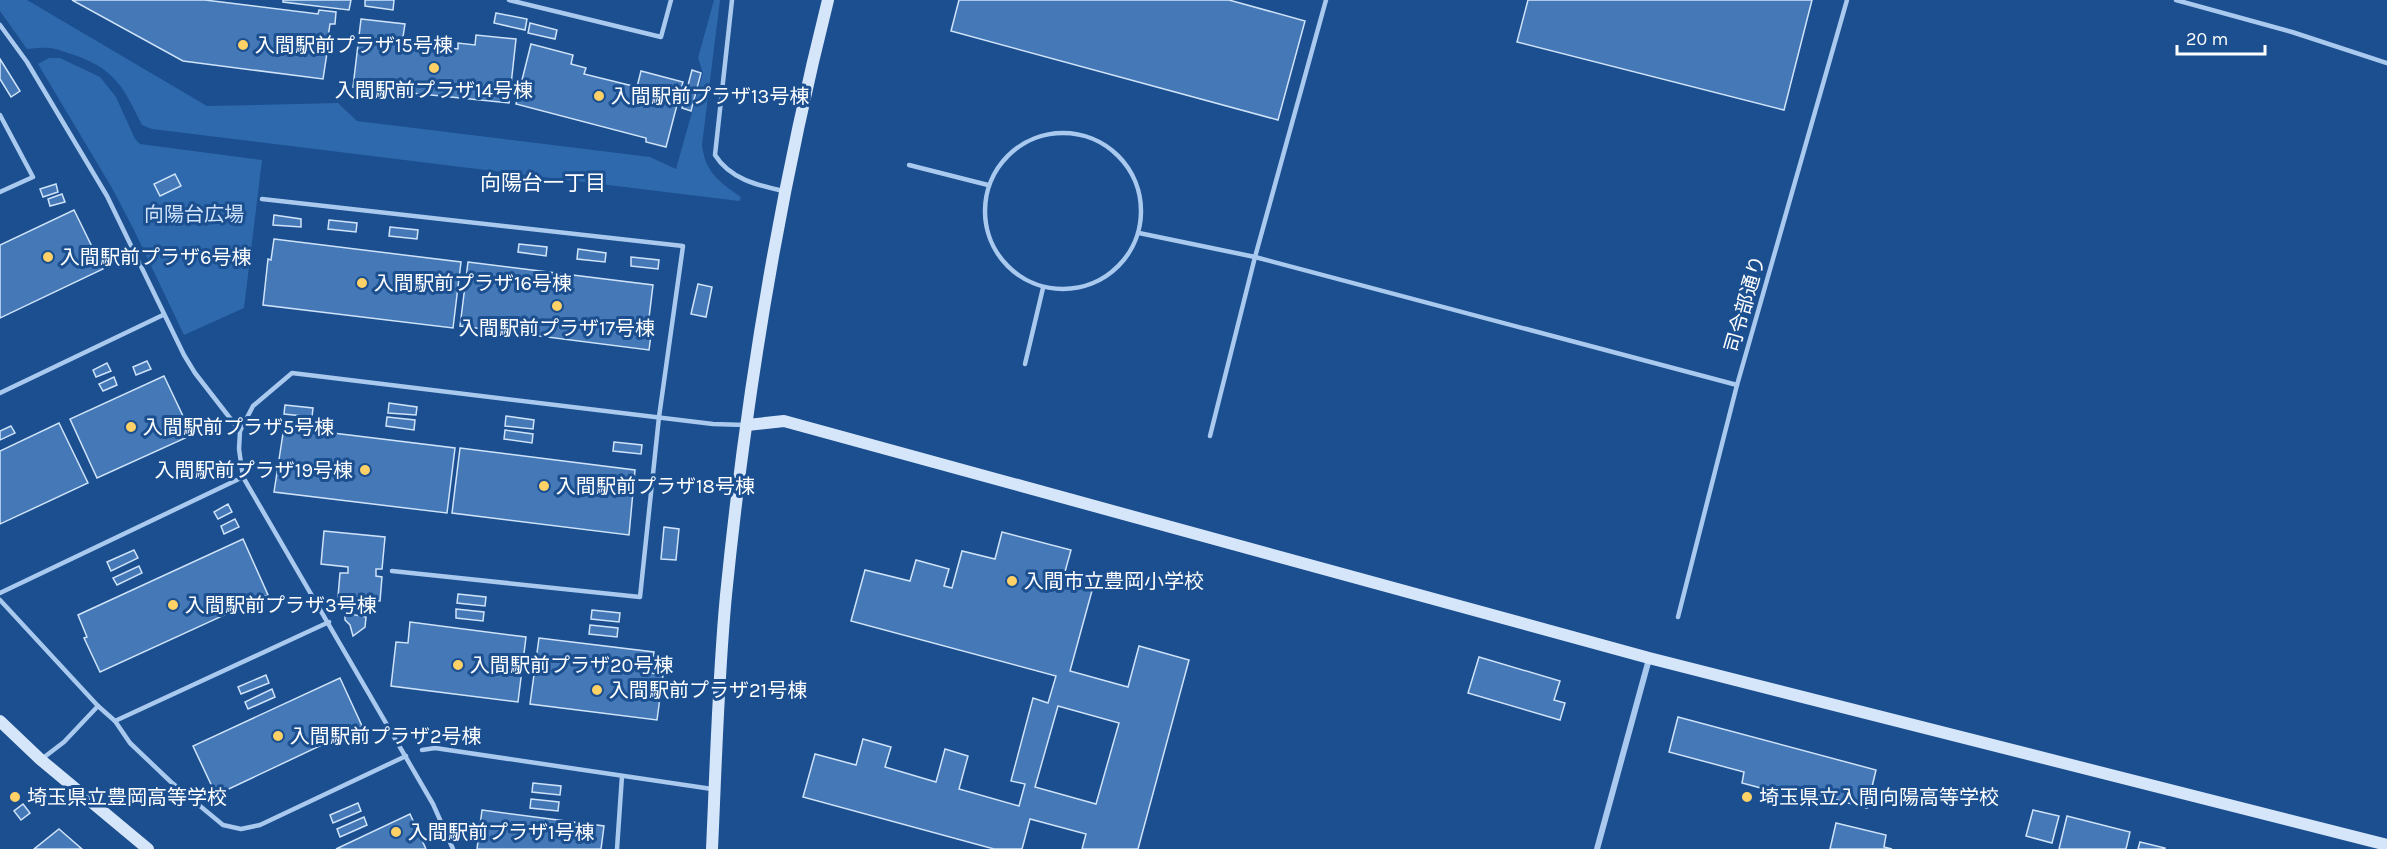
<svg xmlns="http://www.w3.org/2000/svg" width="2387" height="849" font-family="Karla,'Noto Sans JP',sans-serif">
  <style>
    .green { fill: #2e69ad }
    .building { fill: #4478b7; stroke: #cfe3fa; stroke-width: 1.5; fill-rule: evenodd }
    .lines { fill: none; stroke-linecap: round; stroke-linejoin: round }
    .lane { stroke: #a9c9ee; stroke-width: 4.5 }
    .street { stroke: #a9c9ee; stroke-width: 6 }
    .secondary { stroke: #d6e6fa; stroke-width: 12 }
    .poi-dot { fill: #ffd166; stroke: #1b4f8f; stroke-width: 2 }
    .labels { text-anchor: middle; dominant-baseline: central; stroke-width: 6; stroke-linejoin: round; paint-order: stroke }
    .poi-label { font-size: 20px; fill: #fff; stroke: #1b4f8f; text-anchor: start }
    .park-label { font-size: 20px; fill: #cfe3fa; stroke: #1b4f8f }
    .street-label { font-size: 20px; fill: #fff; stroke: #1b4f8f }
    .neighbourhood-label { font-size: 21px; fill: #fff; stroke: #1b4f8f }
  </style>
  <rect width="100%" height="100%" fill="#1b4f8f"/>
  <g class="green">
    <path d="M0 0H27L207 106 338 103 357 121 650 157 676 169 703 73 698 58 714 0H720L702 145C705 172 719 182 741 197L739 201 152 129 142 125C124 89 117 71 77 56 53 48 54 46 27 49L0 11Z"/>
    <path d="M49 58H60L100 77 116 97 135 139 140 144 262 160 244 308 184 335 134 230 112 188 38 64Z"/>
  </g>
  <g class="building">
    <path d="M72 0H205L318 14 319 10 336 12 335 24H330L328 37H334L332 54 327 53 323 79 183 61Z"/>
    <path d="M283 0H351L349 10 283 2Z"/>
    <path d="M365 0H394L393 10 365 6Z"/>
    <path d="M959 0H1229L1305 21 1278 120 951 31Z"/>
    <path d="M1528 0H1812L1784 110 1517 42Z"/>
    <path d="M496 13 527 19 525 30 494 23Z"/>
    <path d="M361 19 405 24 402 43 458 49V43L475 45 476 35 516 39 509 103 353 87Z"/>
    <path d="M530 23 557 30 555 39 528 33Z"/>
    <path d="M531 44 573 55 571 64 586 68 584 74 637 87 641 71 683 82 666 147 646 142V138L516 104Z"/>
    <path d="M0 59 20 91 11 97 0 79Z"/>
    <path d="M692 70 701 73 691 111 682 108Z"/>
    <path d="M175 174 181 186 160 196 154 184Z"/>
    <path d="M56 184 58 192 43 197 40 189Z"/>
    <path d="M62 194 65 202 50 206 48 199Z"/>
    <path d="M74 210 103 269 0 318V245Z"/>
    <path d="M274 215 301 219V227L273 225Z"/>
    <path d="M329 220 357 223 356 232 328 229Z"/>
    <path d="M390 227 418 230 417 239 389 236Z"/>
    <path d="M274 239 461 262 453 328 263 305 268 259 271 260Z"/>
    <path d="M519 244 547 247 546 256 518 252Z"/>
    <path d="M578 249 606 253 605 262 577 259Z"/>
    <path d="M631 257 659 260 658 269 631 266Z"/>
    <path d="M468 262 653 285 648 326 652 327 649 350 460 326Z"/>
    <path d="M698 284 712 287 706 317 691 314Z"/>
    <path d="M147 361 151 369 136 375 133 367Z"/>
    <path d="M107 363 111 371 96 377 93 370Z"/>
    <path d="M164 376 192 435 97 478 70 419Z"/>
    <path d="M114 377 117 385 103 391 99 384Z"/>
    <path d="M389 403 417 407 416 415 388 413Z"/>
    <path d="M285 405 313 408 312 417 284 414Z"/>
    <path d="M506 416 534 420 533 429 505 426Z"/>
    <path d="M387 417 415 420 414 430 386 426Z"/>
    <path d="M59 423 88 483 0 524V451Z"/>
    <path d="M11 426 15 433 0 440V431Z"/>
    <path d="M284 427 455 448 447 513 274 492Z"/>
    <path d="M505 430 533 434 532 443 504 439Z"/>
    <path d="M614 442 642 445 641 454 613 451Z"/>
    <path d="M460 448 635 470 629 535 452 513Z"/>
    <path d="M228 504 232 512 218 519 214 512Z"/>
    <path d="M235 519 239 527 224 534 221 526Z"/>
    <path d="M664 527 679 529 676 560 661 559Z"/>
    <path d="M324 531 385 537 382 569H376V576L382 577 380 601 338 597 340 573H348V567L321 564Z"/>
    <path d="M1002 532 1071 550 1063 579 1093 587 1070 671 1128 687 1139 646 1189 660 1138 849H1082L1086 834 1030 819 1022 849H994L803 797 815 754 856 765 863 739 891 747 885 767 936 782 945 749 968 756 959 789 1019 806 1025 784 1011 781 1033 698 1048 703 1056 676 851 621 865 570 910 581 916 560 949 569 944 586 952 588 962 551 995 559ZM1058 706 1119 723 1096 804 1035 787Z"/>
    <path d="M243 539 268 595 100 672 84 638 87 637 78 615Z"/>
    <path d="M134 550 138 558 111 571 107 562Z"/>
    <path d="M139 566 142 573 117 585 113 578Z"/>
    <path d="M458 594 486 597 485 606 457 603Z"/>
    <path d="M456 609 484 612 483 621 456 618Z"/>
    <path d="M592 610 620 613 619 622 591 619Z"/>
    <path d="M345 613 366 617 365 627 353 636 350 625 345 620Z"/>
    <path d="M410 622 526 637 518 702 391 686 396 642 408 643Z"/>
    <path d="M590 625 618 628 617 637 589 634Z"/>
    <path d="M539 638 654 652 651 673 663 675 657 720 530 704Z"/>
    <path d="M1479 657 1560 681 1554 700 1565 703 1560 720 1468 693Z"/>
    <path d="M266 675 269 683 241 694 238 687Z"/>
    <path d="M340 678 362 726 216 795 193 746Z"/>
    <path d="M272 689 275 697 248 709 245 702Z"/>
    <path d="M1678 717 1876 770 1867 808 1789 787 1787 795 1742 783 1744 772 1669 752Z"/>
    <path d="M533 783 561 786 560 795 532 792Z"/>
    <path d="M531 799 559 802 558 811 530 808Z"/>
    <path d="M358 803 361 811 333 823 330 815Z"/>
    <path d="M23 804 30 813 21 820 14 811Z"/>
    <path d="M482 810 604 826 601 849H477Z"/>
    <path d="M2033 810 2059 816 2052 843 2026 836Z"/>
    <path d="M410 814 426 849H336Z"/>
    <path d="M2067 816 2130 832 2126 849H2059Z"/>
    <path d="M364 817 367 825 340 837 337 829Z"/>
    <path d="M1836 823 1886 835 1884 847 1892 849H1830Z"/>
    <path d="M59 829 82 849H34Z"/>
    <path d="M2140 842 2165 848V849H2138Z"/>
  </g>
  <g class="lines">
    <g class="lane">
      <path d="M509 0 661 37 671 0"/>
      <path d="M732 0 715 155C730 179 757 185 783 191"/>
      <path d="M2176 0 2292 32 2387 63"/>
      <path d="M0 25 27 62 107 196 184 355 195 373 240 431 239 449 243 477 433 804 453 849"/>
      <path d="M0 115 33 177 0 192"/>
      <circle cx="1063" cy="211" r="78"/>
      <path d="M909 165 988 185"/>
      <path d="M262 199 683 246 659 417 640 597 392 571"/>
      <path d="M1139 233 1255 257 1737 385"/>
      <path d="M1025 364 1043 288"/>
      <path d="M0 393 163 315"/>
      <path d="M240 431 253 406 292 373 713 424 745 425"/>
      <path d="M1210 436 1255 257 1326 0"/>
      <path d="M0 593 243 477"/>
      <path d="M0 600 98 706 115 721 130 743 171 782 223 825 241 829 260 825 406 756"/>
      <path d="M1678 617 1737 385 1847 0"/>
      <path d="M115 721 329 622"/>
      <path d="M422 750 435 748 712 789"/>
      <path d="M43 758 64 742 98 706"/>
      <path d="M617 849 622 776"/>
    </g>
    <path class="street" d="M1597 849 1649 659"/>
    <g class="secondary">
      <path d="M747 425 784 421 1649 658 2387 845"/>
      <path d="M0 721 41 760 148 849"/>
      <path d="M712 849C716 764 718 679 726 595 746 395 779 195 828 0"/>
    </g>
  </g>
  <g class="poi-dot">
    <circle cx="243" cy="45" r="6"/>
    <circle cx="434" cy="68" r="6"/>
    <circle cx="599" cy="96" r="6"/>
    <circle cx="48" cy="257" r="6"/>
    <circle cx="362" cy="283" r="6"/>
    <circle cx="557" cy="306" r="6"/>
    <circle cx="131" cy="427" r="6"/>
    <circle cx="365" cy="470" r="6"/>
    <circle cx="544" cy="486" r="6"/>
    <circle cx="1012" cy="581" r="6"/>
    <circle cx="173" cy="605" r="6"/>
    <circle cx="458" cy="665" r="6"/>
    <circle cx="597" cy="690" r="6"/>
    <circle cx="278" cy="736" r="6"/>
    <circle cx="15" cy="797" r="6"/>
    <circle cx="1747" cy="797" r="6"/>
    <circle cx="396" cy="832" r="6"/>
  </g>
  <g class="labels">
    <g class="poi-label">
      <text x="255" y="45">入間駅前プラザ15号棟</text>
      <text x="434" y="90" text-anchor="middle">入間駅前プラザ14号棟</text>
      <text x="611" y="96">入間駅前プラザ13号棟</text>
      <text x="60" y="257">入間駅前プラザ6号棟</text>
      <text x="374" y="283">入間駅前プラザ16号棟</text>
      <text x="557" y="328" text-anchor="middle">入間駅前プラザ17号棟</text>
      <text x="143" y="427">入間駅前プラザ5号棟</text>
      <text x="353" y="470" text-anchor="end">入間駅前プラザ19号棟</text>
      <text x="556" y="486">入間駅前プラザ18号棟</text>
      <text x="1024" y="581">入間市立豊岡小学校</text>
      <text x="185" y="605">入間駅前プラザ3号棟</text>
      <text x="470" y="665">入間駅前プラザ20号棟</text>
      <text x="609" y="690">入間駅前プラザ21号棟</text>
      <text x="290" y="736">入間駅前プラザ2号棟</text>
      <text x="27" y="797">埼玉県立豊岡高等学校</text>
      <text x="1759" y="797">埼玉県立入間向陽高等学校</text>
      <text x="408" y="832">入間駅前プラザ1号棟</text>
    </g>
    <g class="park-label">
      <text x="194" y="214">向陽台広場</text>
    </g>
    <g class="street-label">
      <text transform="translate(1745 304) rotate(-74)">司令部通り</text>
    </g>
    <g class="neighbourhood-label">
      <text x="543" y="183">向陽台一丁目</text>
    </g>
  </g>
  <path d="M2177 45v9h88v-9" fill="none" stroke="#ffffff" stroke-width="3"/>
  <text x="2186" y="45" font-size="18" fill="#ffffff" stroke="#1b4f8f" stroke-width="4.5" paint-order="stroke">20 m</text>
</svg>
